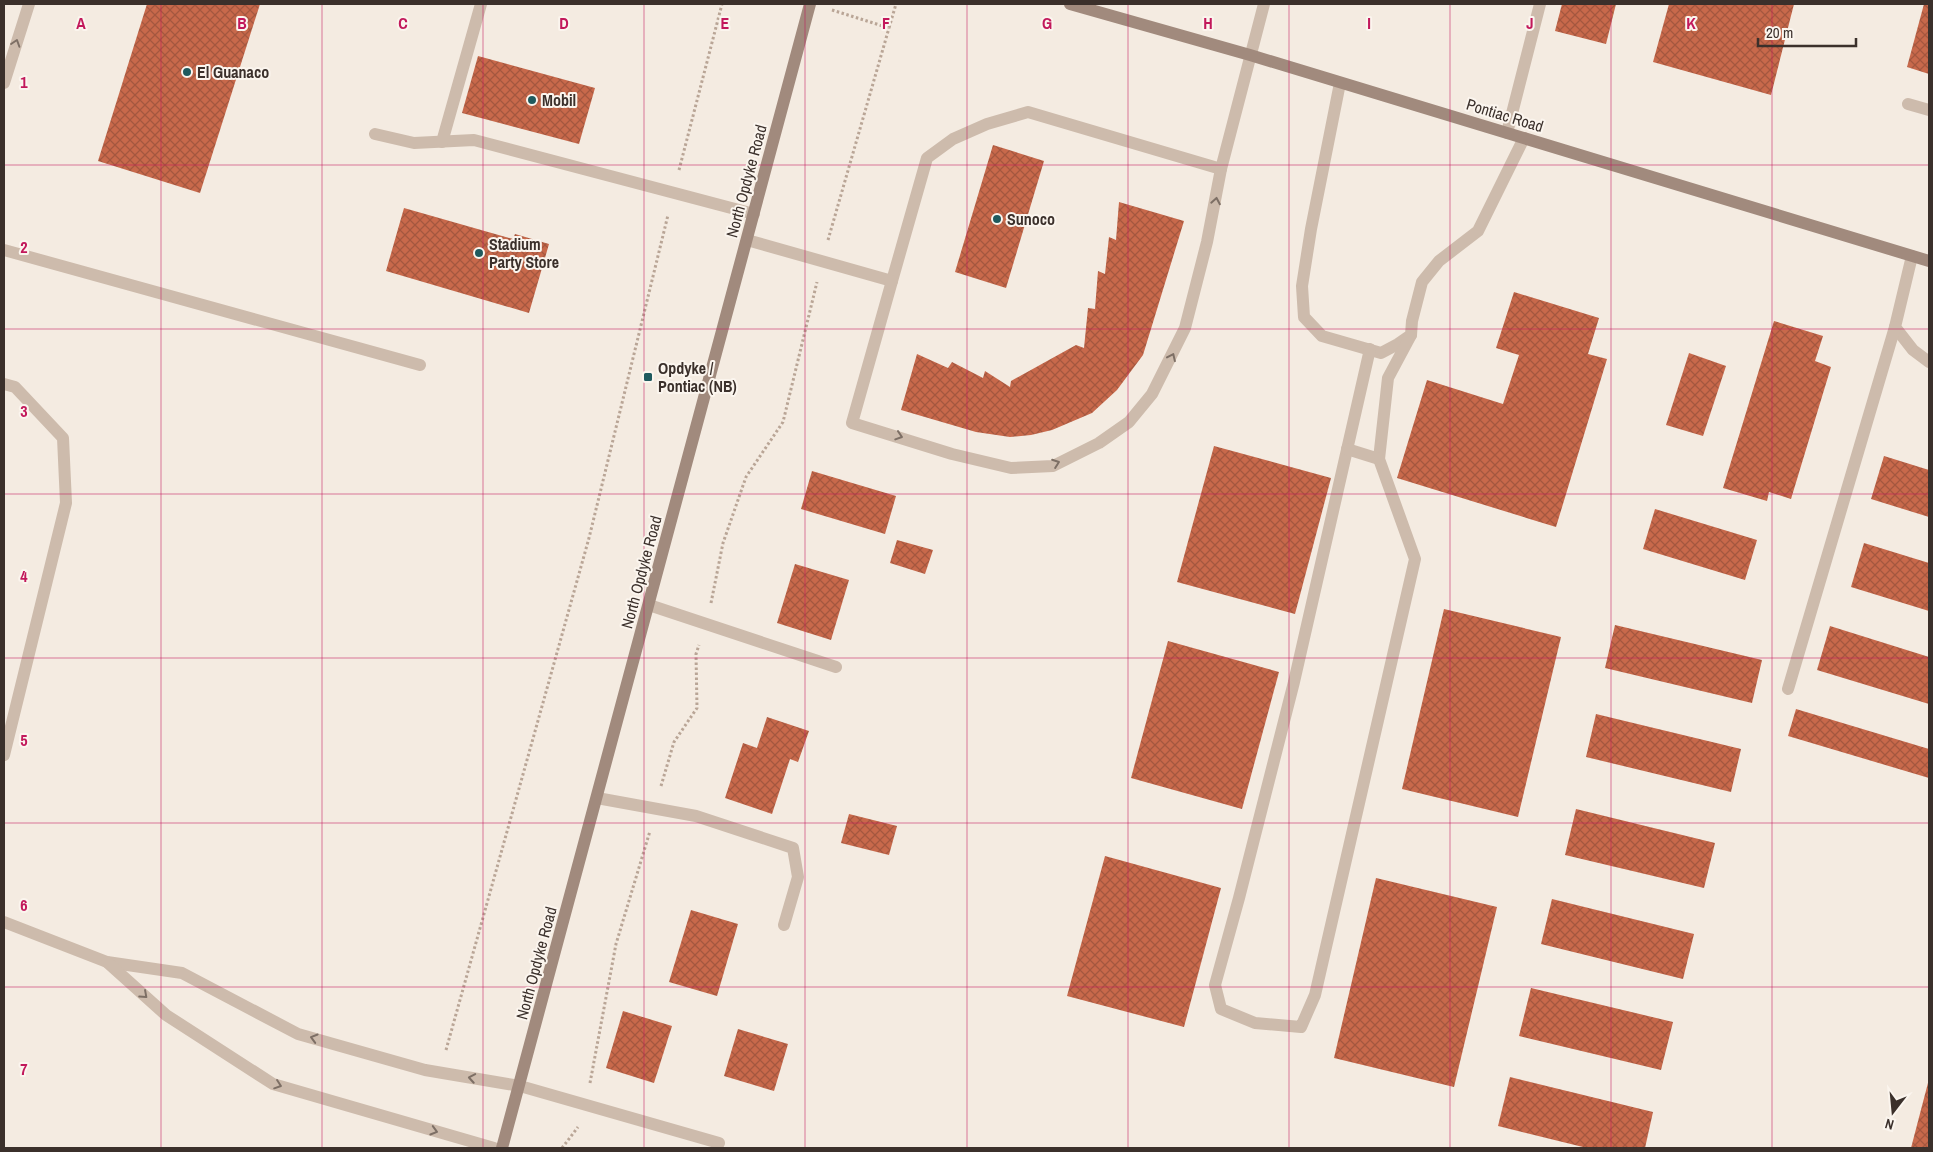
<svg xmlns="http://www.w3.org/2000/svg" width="1933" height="1152" font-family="'Archivo Narrow',sans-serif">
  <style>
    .building { fill: url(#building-cross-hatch) }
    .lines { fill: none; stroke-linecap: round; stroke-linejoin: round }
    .path { stroke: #b9a596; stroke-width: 3; stroke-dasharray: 2.5 2.5; stroke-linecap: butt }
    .lane { stroke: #cdbbac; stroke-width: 12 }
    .secondary { stroke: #a18a7d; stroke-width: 12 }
    .oneway { stroke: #7d6f65 }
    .grid { fill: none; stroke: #c2185b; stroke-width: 1; stroke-opacity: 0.55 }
    .poi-dot { fill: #1f5a5e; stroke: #fbf5ee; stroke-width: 2 }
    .labels { text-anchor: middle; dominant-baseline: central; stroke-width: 4; stroke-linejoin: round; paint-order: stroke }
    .poi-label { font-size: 16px; font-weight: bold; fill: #3b302b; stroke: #fbf5ee; text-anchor: start }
    .street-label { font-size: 16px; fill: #3b302b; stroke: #fbf5ee }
    .grid-label { font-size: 16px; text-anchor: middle; font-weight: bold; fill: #c2185b; stroke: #fbf5ee; stroke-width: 4; stroke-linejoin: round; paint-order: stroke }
  </style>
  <defs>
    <pattern id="building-cross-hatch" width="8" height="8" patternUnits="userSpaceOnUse" patternTransform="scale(1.25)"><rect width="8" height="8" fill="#c8694b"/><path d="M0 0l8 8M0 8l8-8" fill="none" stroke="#a4573f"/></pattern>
  </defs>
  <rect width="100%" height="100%" fill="#f4ebe1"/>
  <g class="building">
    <path d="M147 4H260L200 193 98 161Z"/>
    <path d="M1562 4H1616L1606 44 1555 31Z"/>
    <path d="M1669 4H1794L1771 95 1653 62Z"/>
    <path d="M1924 4H1929V74L1907 67Z"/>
    <path d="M478 56 595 88 579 144 462 113Z"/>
    <path d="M993 145 1044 161 1006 288 955 272Z"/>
    <path d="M1119 202 1184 221 1143 355 1117 390 1092 413 1052 430 1031 435 1010 437 976 432 901 410 917 354 948 368 952 362 983 378 985 371 1010 387 1011 381 1076 345 1084 348 1088 308 1095 309 1098 271 1105 274 1109 237 1116 240Z"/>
    <path d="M404 208 513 239 515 234 549 244 529 313 386 271Z"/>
    <path d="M1514 292 1599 318 1588 354 1607 359 1556 527 1397 478 1427 380 1503 404 1519 355 1496 348Z"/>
    <path d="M1774 321 1823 336 1815 361 1831 367 1791 499 1769 492 1767 501 1723 488Z"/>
    <path d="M1689 353 1726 366 1703 436 1666 425Z"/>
    <path d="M1214 446 1331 478 1295 614 1177 582Z"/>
    <path d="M1884 456 1929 470V517L1871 499Z"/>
    <path d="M812 471 896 496 885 534 801 509Z"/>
    <path d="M1655 509 1757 540 1745 580 1643 549Z"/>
    <path d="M897 540 933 550 925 574 890 563Z"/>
    <path d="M1864 543 1929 563V611L1851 587Z"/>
    <path d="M795 564 849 580 831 640 777 623Z"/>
    <path d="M1444 609 1561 637 1518 817 1402 789Z"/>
    <path d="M1615 625 1762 660 1752 703 1605 668Z"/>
    <path d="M1830 626 1929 657V704L1817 670Z"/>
    <path d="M1168 641 1279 672 1242 809 1131 778Z"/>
    <path d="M1796 709 1929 749V778L1788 736Z"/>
    <path d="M1596 714 1741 749 1731 792 1586 757Z"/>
    <path d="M767 717 809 731 798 762 790 759 772 814 725 798 743 743 757 748Z"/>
    <path d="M1576 809 1715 843 1704 888 1565 855Z"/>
    <path d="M849 814 897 826 889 855 841 843Z"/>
    <path d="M1105 856 1221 888 1184 1027 1067 996Z"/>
    <path d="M1376 878 1497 907 1454 1087 1334 1058Z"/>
    <path d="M1552 899 1694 934 1683 979 1541 944Z"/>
    <path d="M691 910 738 924 717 996 669 982Z"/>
    <path d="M1531 988 1673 1022 1661 1070 1519 1036Z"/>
    <path d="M623 1011 672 1026 654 1083 606 1068Z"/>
    <path d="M738 1029 788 1044 774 1091 724 1076Z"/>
    <path d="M1510 1077 1653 1112 1645 1148H1587L1498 1126Z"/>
    <path d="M1929 1079V1148H1911Z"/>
  </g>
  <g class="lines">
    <g class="path">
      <path d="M832 10 889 28 896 4"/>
      <path d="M679 170 722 4"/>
      <path d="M828 240 889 28"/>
      <path d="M711 603 723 543 746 477 783 422 817 282"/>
      <path d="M661 786 674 742 697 708 696 654 699 645"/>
      <path d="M446 1050 589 538 668 215"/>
      <path d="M590 1083 616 944 650 831"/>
      <path d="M562 1148 578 1127"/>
    </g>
    <g class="lane">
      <path d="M4 83 29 4"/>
      <path d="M1340 83 1311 229 1302 286 1304 317 1322 336 1381 353 1398 344 1411 335 1412 321 1422 282 1439 261 1478 231 1524 138"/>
      <path d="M1908 104 1929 110"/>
      <path d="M1507 133 1540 4"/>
      <path d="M375 134 414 143 474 140 754 214"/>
      <path d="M442 142 481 4"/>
      <path d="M747 240 892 281 927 158 953 139 987 124 1028 112 1221 169"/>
      <path d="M4 250 420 365"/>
      <path d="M1912 256 1895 327 1913 350 1929 362"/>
      <path d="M892 281 852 423 952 454 1011 468 1053 466 1099 443 1129 422 1152 394 1185 328 1207 242 1221 169 1264 4"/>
      <path d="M1370 349 1294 682 1239 898 1215 985 1221 1009 1255 1023 1301 1027 1315 995 1415 559 1379 459 1388 378 1411 335"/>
      <path d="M4 384 15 387 63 438 66 503 4 755"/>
      <path d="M1347 449 1379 459"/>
      <path d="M649 605 836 667"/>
      <path d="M1788 689 1895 327"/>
      <path d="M597 798 696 816 793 848 798 877 784 925"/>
      <path d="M4 922 107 962 182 973 298 1034 425 1070 520 1086 719 1143"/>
      <path d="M107 962 166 1015 273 1084 494 1148"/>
    </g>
    <g class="secondary">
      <path d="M1070 4 1250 55 1929 261"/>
      <path d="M502 1148 810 4"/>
    </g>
  </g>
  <defs><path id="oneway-chevron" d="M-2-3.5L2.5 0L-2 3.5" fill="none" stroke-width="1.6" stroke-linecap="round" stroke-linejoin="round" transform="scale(1.25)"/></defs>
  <g class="oneway">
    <use href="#oneway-chevron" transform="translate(16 43) rotate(-72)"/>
    <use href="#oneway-chevron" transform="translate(1216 201) rotate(-80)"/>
    <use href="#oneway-chevron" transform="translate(1172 357) rotate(-65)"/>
    <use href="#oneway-chevron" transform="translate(899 436) rotate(18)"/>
    <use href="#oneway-chevron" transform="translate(1056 463) rotate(-20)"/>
    <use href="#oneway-chevron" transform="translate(144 995) rotate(42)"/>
    <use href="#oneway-chevron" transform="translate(314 1038) rotate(-164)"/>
    <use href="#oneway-chevron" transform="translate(472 1078) rotate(-170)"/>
    <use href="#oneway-chevron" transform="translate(278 1085) rotate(19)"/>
    <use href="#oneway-chevron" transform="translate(434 1131) rotate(16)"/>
  </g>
  <path class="grid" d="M161 4V1148M322 4V1148M483 4V1148M644 4V1148M805 4V1148M967 4V1148M1128 4V1148M1289 4V1148M1450 4V1148M1611 4V1148M1772 4V1148M4 165H1929M4 329H1929M4 494H1929M4 658H1929M4 823H1929M4 987H1929"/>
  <g class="poi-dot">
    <circle cx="187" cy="72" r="5"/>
    <circle cx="532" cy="100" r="5"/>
    <circle cx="997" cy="219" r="5"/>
    <circle cx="479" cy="253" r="5"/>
    <rect x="643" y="372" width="10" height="10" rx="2.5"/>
  </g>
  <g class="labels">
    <g class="poi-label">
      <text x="197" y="72">El Guanaco</text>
      <text x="542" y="100">Mobil</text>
      <text x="1007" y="219">Sunoco</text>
      <text x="489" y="244">Stadium<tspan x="489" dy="18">Party Store</tspan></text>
      <text x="658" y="368">Opdyke /<tspan x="658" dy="18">Pontiac (NB)</tspan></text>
    </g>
    <g class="street-label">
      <text transform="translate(1505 115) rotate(17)">Pontiac Road</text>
      <text transform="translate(746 181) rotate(-75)">North Opdyke Road</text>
      <text transform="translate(641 572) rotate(-75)">North Opdyke Road</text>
      <text transform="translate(536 963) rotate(-75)">North Opdyke Road</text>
    </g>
  </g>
  <g class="grid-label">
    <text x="81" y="29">A</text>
    <text x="242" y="29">B</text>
    <text x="403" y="29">C</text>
    <text x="564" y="29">D</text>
    <text x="725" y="29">E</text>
    <text x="886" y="29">F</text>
    <text x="1047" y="29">G</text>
    <text x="1208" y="29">H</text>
    <text x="1369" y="29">I</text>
    <text x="1530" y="29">J</text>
    <text x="1691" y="29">K</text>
    <text x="24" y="88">1</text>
    <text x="24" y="253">2</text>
    <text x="24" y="417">3</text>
    <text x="24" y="582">4</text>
    <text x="24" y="746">5</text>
    <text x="24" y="911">6</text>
    <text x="24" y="1075">7</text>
  </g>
  <rect width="1933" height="1152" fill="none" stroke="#3b302b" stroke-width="10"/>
  <g transform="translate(1893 1112) rotate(196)" stroke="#fbf5ee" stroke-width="4" paint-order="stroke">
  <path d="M0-4L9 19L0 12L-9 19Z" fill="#3b302b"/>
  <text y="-8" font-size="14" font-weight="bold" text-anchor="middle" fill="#3b302b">N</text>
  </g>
  <path d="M1758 38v8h98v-8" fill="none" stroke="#3b302b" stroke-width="2.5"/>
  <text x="1766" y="38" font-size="15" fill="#3b302b" stroke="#fbf5ee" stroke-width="4" paint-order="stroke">20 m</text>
</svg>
